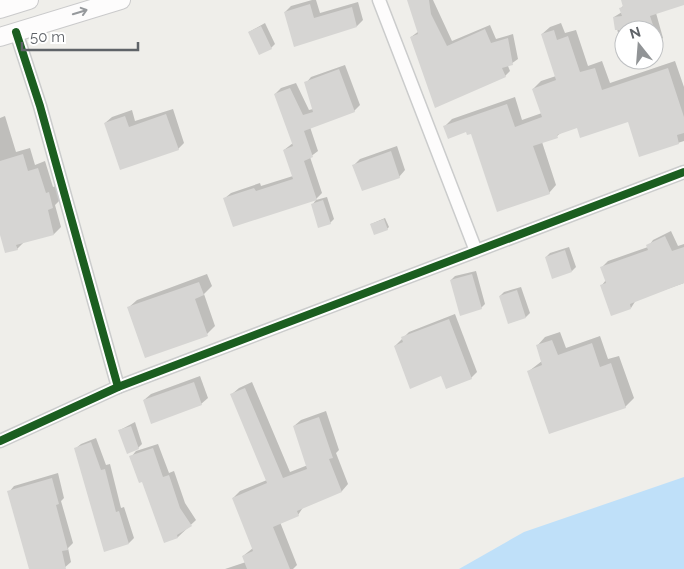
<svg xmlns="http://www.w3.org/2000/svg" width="684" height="569" font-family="Raleway,sans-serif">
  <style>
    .water { fill: #bfe0f9 }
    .shadow { fill: #0003 }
    .building { fill: #d6d5d3 }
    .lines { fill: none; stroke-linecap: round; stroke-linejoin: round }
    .street-casing { stroke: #cbcccc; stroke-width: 15 }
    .secondary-casing { stroke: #cacacb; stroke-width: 20 }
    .street { stroke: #fdfcfc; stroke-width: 12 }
    .secondary { stroke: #fdfcfc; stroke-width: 18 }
    .cycleway-casing { stroke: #fff; stroke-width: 11 }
    .cycleway { stroke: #1b5e20; stroke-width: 8 }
    .oneway { stroke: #96999c }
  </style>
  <rect width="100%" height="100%" fill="#efeeea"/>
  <path class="water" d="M684 477V569H459L524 532Z"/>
  <g class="shadow">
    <path d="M312 0H316L320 13 358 2 363 20 357 26 295 45 285 12 291 6Z"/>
    <path d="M408 0H433L452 41 490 25 496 39 513 34 518 59 508 66 510 71 505 76 411 37 419 31Z"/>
    <path d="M622 0H684V4L656 13 663 38 657 43 654 45V30H624V56L614 17 622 12 621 8 624 5Z"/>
    <path d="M265 23 275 44 271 48 249 32Z"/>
    <path d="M561 23 565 33 576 30 588 66 602 61 610 83 675 61 684 87V141L640 155 629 120 578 127 562 132 557 136 542 142 556 185 549 193 472 132 445 126 452 119 515 97 522 120 542 113 533 89 541 81 556 76 542 34 550 27Z"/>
    <path d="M345 65 360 105 354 111 310 127 318 151 310 157 322 193 316 199 225 198 231 193 260 183 261 186 293 176 284 150 293 143 275 94 281 88 296 83 309 110 313 109 306 83 311 77Z"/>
    <path d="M173 109 184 143 178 149 105 123 112 117 132 110 135 121Z"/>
    <path d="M5 116 16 152 30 148 35 165 45 161 53 187 56 186 60 200 55 205 61 227 54 234 24 242 17 249 0 230V118Z"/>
    <path d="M397 146 405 170 399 177 354 165 360 159Z"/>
    <path d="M327 197 334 219 330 223 312 205 316 200Z"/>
    <path d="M385 218 389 227 387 229 371 224Z"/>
    <path d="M671 231 678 246 684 244V283L636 300 631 308 602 285 606 280 602 267 608 261 648 247 653 240Z"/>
    <path d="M569 247 576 267 572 271 546 257 550 253Z"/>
    <path d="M476 271 485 304 481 308 451 280 455 276Z"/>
    <path d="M207 274 212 286 204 294 215 326 207 334 128 308 137 300Z"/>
    <path d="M521 287 530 313 526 317 509 323 500 296 504 292Z"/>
    <path d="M455 314 477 372 471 378 442 374 395 346 409 332Z"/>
    <path d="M560 332 566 348 600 336 608 359 619 356 634 398 625 407 529 371 542 361 537 346 545 337Z"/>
    <path d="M200 376 208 398 201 404 144 400 151 394Z"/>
    <path d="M252 382 290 472 308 465 294 426 301 420 326 411 339 450 336 453 348 484 342 491 304 506 298 515 280 522 297 565 293 569H225L246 562 243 556 253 548 233 498 240 491 267 480 232 394 239 388Z"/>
    <path d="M135 422 142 444 138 448 120 430Z"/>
    <path d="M96 438 106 465 110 464 121 508 124 507 134 538 129 543 105 550 75 449 81 444Z"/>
    <path d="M158 444 169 473 174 471 185 503 196 520 178 537 165 541 143 481 131 457 136 451Z"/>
    <path d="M58 473 64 498 61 501 73 543 68 548 71 562 63 569H30L9 492 14 486Z"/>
  </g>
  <g class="building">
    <path d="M407 0H429L431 14 447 46 485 29 491 43 508 38 513 65 502 68 506 77 435 108 410 37 418 34Z"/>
    <path d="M621 0H684V5L650 16 654 28 647 30H615L613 17 622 16 619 8 623 7Z"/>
    <path d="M310 4 314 18 352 7 357 27 294 47 284 12Z"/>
    <path d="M261 26 272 49 259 55 248 32Z"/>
    <path d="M554 30 557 40 568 36 580 72 595 68 602 90 668 68 684 117V133L677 135 679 144 639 157 628 122 580 138 577 128 557 135 558 138 533 146 550 194 497 212 471 134 467 135 466 132 448 139 443 126 507 104 515 127 542 117 532 89 556 80 541 34Z"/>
    <path d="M339 69 355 112 304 131 313 157 304 161 317 200 233 227 223 198 254 188 256 191 293 179 283 150 293 146 274 94 290 88 303 115 313 112 304 82Z"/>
    <path d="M166 114 179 150 120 170 104 123 125 116 129 127Z"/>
    <path d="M391 151 400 178 362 191 352 165Z"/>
    <path d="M23 154 28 171 38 168 46 193 49 192 53 208 48 210 54 235 16 245 18 250 5 253 0 235V161Z"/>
    <path d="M323 200 331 224 318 228 311 204Z"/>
    <path d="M384 219 388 230 374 235 370 224Z"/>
    <path d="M665 236 672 251 684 247V283L630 304 631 309 611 316 600 285 606 283 600 267 648 250 646 245Z"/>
    <path d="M565 250 572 272 552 279 545 257Z"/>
    <path d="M472 274 482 309 460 316 450 280Z"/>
    <path d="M199 282 204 295 195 299 208 336 145 358 127 307Z"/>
    <path d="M517 290 526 318 508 324 499 296Z"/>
    <path d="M449 319 472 379 446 389 441 376 410 389 394 346 403 342 401 337Z"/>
    <path d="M552 340 558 355 592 343 600 367 611 363 626 408 549 434 527 371 542 365 536 345Z"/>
    <path d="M194 382 202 405 151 424 143 400Z"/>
    <path d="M245 388 283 478 307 469 293 426 319 417 333 458 329 459 342 492 297 511 299 516 273 527 290 569H247L242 556 253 551 232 498 267 483 230 394Z"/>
    <path d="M131 426 139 449 127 454 118 430Z"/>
    <path d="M91 442 101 470 105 469 116 512 119 511 129 544 104 552 74 448Z"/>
    <path d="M153 448 163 477 169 475 180 508 192 526 177 535 178 538 164 543 142 482 139 483 129 456Z"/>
    <path d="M52 478 59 504 56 505 68 550 62 551 66 569H29L7 491Z"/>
  </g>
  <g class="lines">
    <defs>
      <g id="street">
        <path d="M379 0 476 251"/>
        <path d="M16 32 40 106 118 387"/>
        <path d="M0 441 118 387 684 172"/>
      </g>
      <g id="secondary">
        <path d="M0 9 29 0"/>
        <path d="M0 37 121 0"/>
      </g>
    </defs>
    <use href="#street" class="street-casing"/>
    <use href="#secondary" class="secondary-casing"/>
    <use href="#street" class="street"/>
    <use href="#secondary" class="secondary"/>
    <defs>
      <g id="cycleway">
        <path d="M16 32 40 106 118 387"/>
        <path d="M0 441 118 387 684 172"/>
      </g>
    </defs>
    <use href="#cycleway" class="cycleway-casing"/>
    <use href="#cycleway" class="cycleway"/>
  </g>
  <defs><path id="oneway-shaft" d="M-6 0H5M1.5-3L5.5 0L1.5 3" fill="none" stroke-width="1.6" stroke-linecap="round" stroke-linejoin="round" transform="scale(1.25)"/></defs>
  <use class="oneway" href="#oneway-shaft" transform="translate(80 12) rotate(-17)"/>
  <g transform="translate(639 45) rotate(343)"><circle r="24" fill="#ffffff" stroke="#bfc1c3"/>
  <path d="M0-4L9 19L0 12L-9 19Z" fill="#919496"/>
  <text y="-8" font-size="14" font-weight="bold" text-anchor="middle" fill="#5f6368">N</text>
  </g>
  <path d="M22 42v8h116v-8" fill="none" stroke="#5f6368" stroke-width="2.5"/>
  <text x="30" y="42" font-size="15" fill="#5f6368" stroke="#ffffff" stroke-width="4" paint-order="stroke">50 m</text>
</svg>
